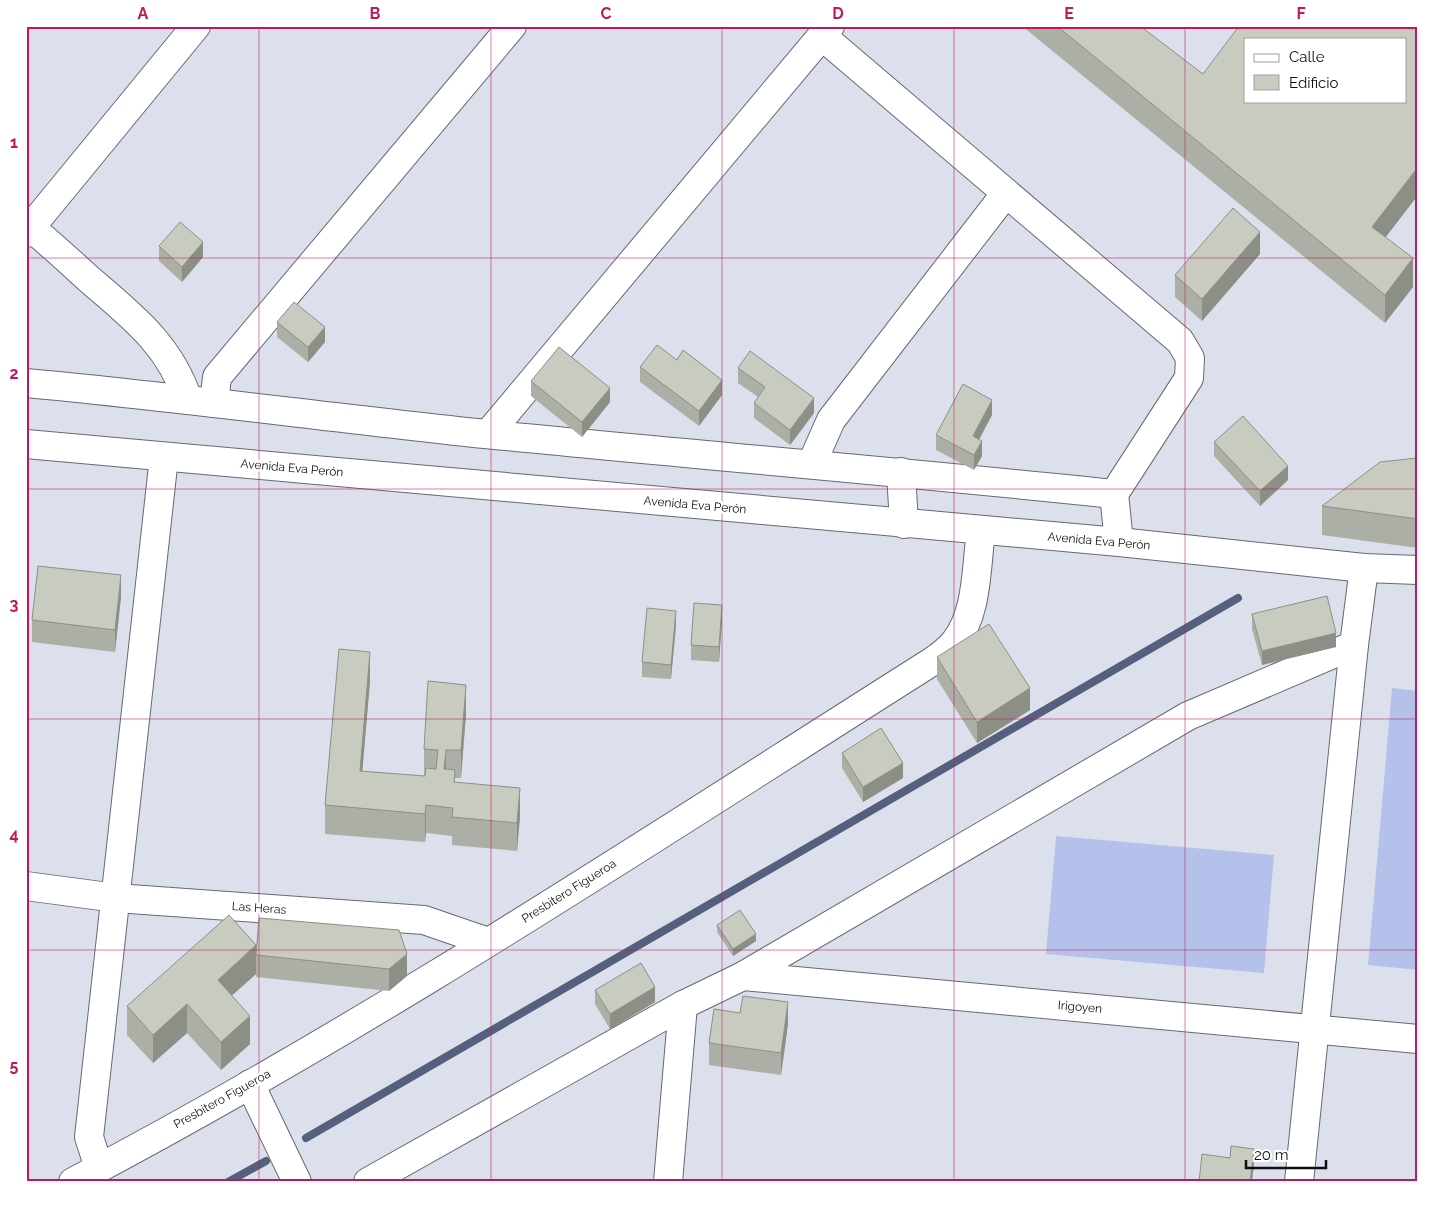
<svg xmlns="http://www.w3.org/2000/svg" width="1444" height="1208" font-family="Raleway,sans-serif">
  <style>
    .pitch { fill: #b4c2eb }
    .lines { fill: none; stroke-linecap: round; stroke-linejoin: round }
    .stream { stroke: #55607e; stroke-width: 8 }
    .minor-casing { stroke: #666974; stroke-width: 30 }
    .major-casing { stroke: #666974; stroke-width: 30 }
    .minor { stroke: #fff; stroke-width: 28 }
    .major { stroke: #fff; stroke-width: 28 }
    .wall { fill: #acafa5 }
    .shaded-wall { fill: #8c8f86 }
    .building { fill: #c8ccc0; stroke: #8c8f86; fill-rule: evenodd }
    .grid { fill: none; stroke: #c2185b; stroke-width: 1; stroke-opacity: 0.55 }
    .labels { text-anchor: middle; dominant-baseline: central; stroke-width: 5; stroke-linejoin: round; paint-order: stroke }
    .street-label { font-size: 12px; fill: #0e0f13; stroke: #fff }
    .neatline { fill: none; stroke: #c2185b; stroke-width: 2 }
    .grid-label { font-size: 16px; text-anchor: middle; font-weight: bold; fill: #c2185b }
  </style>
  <rect width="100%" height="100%" fill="#dbe0ec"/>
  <g class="pitch">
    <path d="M1392 688 1418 691V970L1368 965Z"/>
    <path d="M1056 836 1274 855 1264 973 1046 954Z"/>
  </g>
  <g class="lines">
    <g class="stream">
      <path d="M306 1138 1238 598"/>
      <path d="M228 1182 266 1161"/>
    </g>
    <defs>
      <g id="minor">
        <path d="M822 36 1180 341 1190 358 1189 378 1114 494 1119 542"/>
        <path d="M26 224C48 241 69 261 90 280 132 316 170 345 188 400"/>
        <path d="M26 233 196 26"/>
        <path d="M26 383C179 397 332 418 485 434 695 455 905 472 1114 494"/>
        <path d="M214 403 217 377 512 26"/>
        <path d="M488 434 830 26"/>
        <path d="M812 463 831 420 1006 193"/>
        <path d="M901 472 904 524"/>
        <path d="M26 886 116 898 424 920 488 942"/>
        <path d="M743 976 1418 1039"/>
        <path d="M250 1084 297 1182"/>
        <path d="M99 1168 89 1137 164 457"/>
        <path d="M73 1182C370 1026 650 840 933 661 940 656 948 650 954 643 978 614 976 567 981 531"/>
        <path d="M368 1182 683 1005 743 976 1188 716 1354 645 1364 568"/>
        <path d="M668 1182 683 1005"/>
        <path d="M1299 1182 1354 645"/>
      </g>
      <path id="major" d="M26 444 1119 542 1364 568 1418 570"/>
    </defs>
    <use href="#minor" class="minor-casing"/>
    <use href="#major" class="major-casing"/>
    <use href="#minor" class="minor"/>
    <use href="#major" class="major"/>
  </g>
  <g class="wall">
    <path d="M1022 26H1140L1203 74 1418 195 1385 238 1413 287 1385 323Z"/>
    <path d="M159 246 203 257 182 282 159 261Z"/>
    <path d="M1260 254 1202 321 1175 297V275Z"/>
    <path d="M277 322 325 342 308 362 277 337Z"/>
    <path d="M640 367 722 395 699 426 640 382Z"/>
    <path d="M738 368 814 413 790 445 754 418V403L758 397 738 383Z"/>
    <path d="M531 381 610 402 582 437 531 396Z"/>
    <path d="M992 415 979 439 982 456 974 470 936 450V435Z"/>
    <path d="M1214 442 1288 480 1260 506 1214 456Z"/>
    <path d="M1417 458 1418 548 1322 535V506Z"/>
    <path d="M121 597 115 652 32 642V620Z"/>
    <path d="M1252 614 1336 647 1262 665 1252 629Z"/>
    <path d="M722 620 719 662 691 660V645Z"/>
    <path d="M676 625 671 679 642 677V662Z"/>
    <path d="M937 657 1030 710 977 743 937 679Z"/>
    <path d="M370 681 362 771 424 776V749L466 713 461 778H455V782L520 816 517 851 452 845V836L426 833 425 842 325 834V805Z"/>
    <path d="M842 753 903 778 863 802 842 768Z"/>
    <path d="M259 918 407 976 389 991 256 977V955Z"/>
    <path d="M717 925 756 941 733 956 717 932Z"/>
    <path d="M256 974 232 995 250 1044 221 1070 187 1033 153 1063 127 1035V1006Z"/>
    <path d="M595 990 655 1002 610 1029 595 1004Z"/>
    <path d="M788 1024 781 1075 709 1065V1043Z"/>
  </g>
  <g class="shaded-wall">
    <path d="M1418 167V195L1372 255V227Z"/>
    <path d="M1260 232V254L1202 321V299Z"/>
    <path d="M203 242V257L182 282V267Z"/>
    <path d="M1413 258V287L1385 323V295Z"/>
    <path d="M325 327V342L308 362V347Z"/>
    <path d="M722 380V395L699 426V411Z"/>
    <path d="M610 388V402L582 437V422Z"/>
    <path d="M814 398V413L790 445V430Z"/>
    <path d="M992 400V415L973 451V436Z"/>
    <path d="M982 441V456L974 470V455Z"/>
    <path d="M1288 466V480L1260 506V491Z"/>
    <path d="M121 575V597L115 652V630Z"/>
    <path d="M722 605V620L719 662V647Z"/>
    <path d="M676 611V625L671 679V665Z"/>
    <path d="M1336 633V647L1262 665V651Z"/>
    <path d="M370 652V681L360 799V771Z"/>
    <path d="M466 685V713L461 778V750Z"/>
    <path d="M1030 688V710L977 743V722Z"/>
    <path d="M446 750V779L444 769Z"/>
    <path d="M903 763V778L863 802V787Z"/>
    <path d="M520 788V816L517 851V823Z"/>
    <path d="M426 805V833L425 842V814Z"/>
    <path d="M756 934V941L733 956V949Z"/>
    <path d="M256 945V974L218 1008V980Z"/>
    <path d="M407 954V976L389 991V969Z"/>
    <path d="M655 987V1002L610 1029V1014Z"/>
    <path d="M788 1002V1024L781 1075V1053Z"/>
    <path d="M187 1004V1033L153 1063V1035Z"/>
    <path d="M250 1016V1044L221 1070V1042Z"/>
    <path d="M1254 1149V1164L1252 1182H1250Z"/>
  </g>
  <g class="building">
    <path d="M1057 26H1140L1203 74 1239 26H1418V167L1372 227 1413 258 1385 295ZM1245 39H1405V101H1245Z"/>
    <path d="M1233 208 1260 232 1202 299 1175 275Z"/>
    <path d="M180 222 203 242 182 267 159 246Z"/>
    <path d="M294 302 325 327 308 347 277 322Z"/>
    <path d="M657 345 677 360 683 350 722 380 699 411 640 367Z"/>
    <path d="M559 347 610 388 582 422 531 381Z"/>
    <path d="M750 351 814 398 790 430 754 403 765 387 738 368Z"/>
    <path d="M963 384 992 400 973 436 982 441 974 455 936 435Z"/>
    <path d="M1243 416 1288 466 1260 491 1214 442Z"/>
    <path d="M1417 458 1418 519 1322 506 1380 462Z"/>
    <path d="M38 566 121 575 115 630 32 620Z"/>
    <path d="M1327 596 1336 633 1262 651 1252 614Z"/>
    <path d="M694 603 722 605 719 647 691 645Z"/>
    <path d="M647 608 676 611 671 665 642 662Z"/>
    <path d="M989 624 1030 688 977 722 937 657Z"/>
    <path d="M339 649 370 652 360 771 425 776 426 768 436 769 438 750 424 749 428 681 466 685 461 750H446L444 769 455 770 454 782 520 788 517 823 452 817 453 808 426 805 425 814 325 805Z"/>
    <path d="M881 728 903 763 863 787 842 753Z"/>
    <path d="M740 910 756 934 733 949 717 925Z"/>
    <path d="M229 915 256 945 218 980 250 1016 221 1042 187 1004 153 1035 127 1006Z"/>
    <path d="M259 918 399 930 407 954 389 969 256 955Z"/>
    <path d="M641 963 655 987 610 1014 595 990Z"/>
    <path d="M743 996 788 1002 781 1053 709 1043 714 1009 740 1013Z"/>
    <path d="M1231 1146 1254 1149 1250 1182H1199L1202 1154 1230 1158Z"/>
  </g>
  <path class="grid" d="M259 26V1182M491 26V1182M722 26V1182M954 26V1182M1185 26V1182M26 258H1418M26 489H1418M26 719H1418M26 950H1418"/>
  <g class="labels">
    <g class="street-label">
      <text transform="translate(292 468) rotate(5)">Avenida Eva Perón</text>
      <text transform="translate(695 505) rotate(5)">Avenida Eva Perón</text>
      <text transform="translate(1099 541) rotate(5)">Avenida Eva Perón</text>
      <text transform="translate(569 891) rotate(-32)">Presbitero Figueroa</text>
      <text transform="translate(259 908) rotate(4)">Las Heras</text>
      <text transform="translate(1080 1007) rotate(5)">Irigoyen</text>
      <text transform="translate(222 1099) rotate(-29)">Presbitero Figueroa</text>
    </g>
  </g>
  <rect width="1444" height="1208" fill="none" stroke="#ffffff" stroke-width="55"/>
  <rect x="1244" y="38" width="162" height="65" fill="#ffffff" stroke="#9f9fa1"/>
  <rect x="1254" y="54" width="25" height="8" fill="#ffffff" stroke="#9f9fa1"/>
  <text x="1289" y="62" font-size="15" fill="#0e0f13">Calle</text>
  <rect x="1254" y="75" width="25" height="15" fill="#c8ccc0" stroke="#9f9fa1"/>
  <text x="1289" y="88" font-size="15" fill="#0e0f13">Edificio</text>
  <path d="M1246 1160v8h80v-8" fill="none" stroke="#0e0f13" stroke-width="2.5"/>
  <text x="1254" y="1160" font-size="15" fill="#0e0f13" stroke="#ffffff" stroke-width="4" paint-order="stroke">20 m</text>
  <rect x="28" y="28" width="1388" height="1152" class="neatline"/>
  <g class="grid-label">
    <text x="143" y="19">A</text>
    <text x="375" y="19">B</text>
    <text x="606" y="19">C</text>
    <text x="838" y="19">D</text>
    <text x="1069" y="19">E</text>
    <text x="1301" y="19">F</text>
    <text x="14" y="148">1</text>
    <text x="14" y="379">2</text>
    <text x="14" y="610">3</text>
    <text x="14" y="840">4</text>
    <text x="14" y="1071">5</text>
  </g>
</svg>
